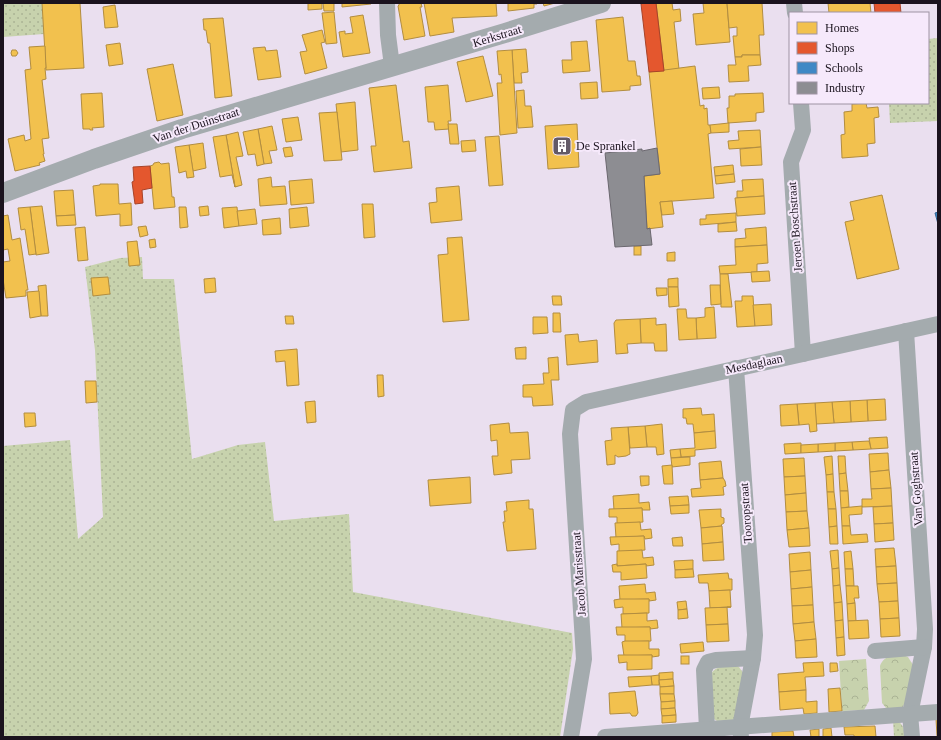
<svg xmlns="http://www.w3.org/2000/svg" width="941" height="740" font-family="'Times New Roman',serif">
  <style>
    .grass { fill: url(#grass-dots) }
    .park { fill: url(#park-crowns) }
    .homes { fill: #f2c14e; stroke: #b28d40 }
    .shops { fill: #e4572e; stroke: #a84329 }
    .schools { fill: #3f88c5; stroke: #346593 }
    .industry { fill: #8d8d92; stroke: #6b686f }
    .lines { fill: none; stroke-linecap: round; stroke-linejoin: round }
    .minor { stroke: #a4abae; stroke-width: 16 }
    .tertiary { stroke: #a4abae; stroke-width: 20 }
    .labels { text-anchor: middle; dominant-baseline: central; stroke-width: 4; stroke-linejoin: round; paint-order: stroke }
    .street-label { font-size: 12px; fill: #1b131e; stroke: #f6e9fb }
    .poi-label { font-size: 12px; fill: #1b131e; stroke: #f6e9fb; text-anchor: start }
  </style>
  <defs>
    <pattern id="grass-dots" width="8" height="8" patternUnits="userSpaceOnUse"><rect width="8" height="8" fill="#c7d2ad"/><path d="M2 2h.1M6 6h.1" fill="none" stroke="#aab394" stroke-width="1.8" stroke-linecap="round"/></pattern>
    <pattern id="park-crowns" width="20" height="18" patternUnits="userSpaceOnUse"><rect width="20" height="18" fill="#c7d2ad"/><path d="M2 6a3 3 0 1 1 6 0M12 15a3 3 0 1 1 6 0" fill="none" stroke="#aab394"/></pattern>
  </defs>
  <rect width="100%" height="100%" fill="#eadfef"/>
  <g class="grass">
    <path d="M3 3H43L44 34 3 37Z"/>
    <path d="M938 38V121L890 123 889 103H928V39Z"/>
    <path d="M142 257 143 279H174L192 459 238 445 265 442 274 521 349 514 353 592 572 633 573 649 560 737H3V446L70 440 78 539 103 517 95 350 85 267 120 258Z"/>
    <path d="M733 665 739 667 744 674 736 715 733 720 717 721 714 719 711 674C716 666 723 666 733 665Z"/>
    <path d="M893 719C903 722 904 728 905 737H894Z"/>
  </g>
  <g class="park">
    <path d="M903 655 908 657 913 665 905 703 902 708H886L882 703 880 666C884 655 893 656 903 655Z"/>
    <path d="M866 659 869 701 864 710 842 711 839 661Z"/>
  </g>
  <g class="homes">
    <path d="M42 3H80L84 68 46 70Z"/>
    <path d="M308 3H322V9L308 10Z"/>
    <path d="M323 3H334V11H324Z"/>
    <path d="M342 3H371V4L342 7Z"/>
    <path d="M399 3H421L422 7H420L425 36 404 40 398 6 399 5Z"/>
    <path d="M424 3H496L497 16 452 18 454 32 430 36Z"/>
    <path d="M508 3H537V4H534V8L508 11Z"/>
    <path d="M543 3H555L544 6Z"/>
    <path d="M656 3H672L673 10 680 9 681 21 674 22 679 69 664 71Z"/>
    <path d="M703 3H727L730 42 696 45 693 14 704 13Z"/>
    <path d="M727 3H762L764 35H759L760 55H742V57H735L733 36H737V27L729 28Z"/>
    <path d="M828 3H870L871 13H829Z"/>
    <path d="M115 5 118 27 105 28 103 7Z"/>
    <path d="M334 12 337 43 326 44 322 13Z"/>
    <path d="M363 15 370 53 343 57 339 32 345 31V34L353 33 350 17Z"/>
    <path d="M623 17 628 61H635L637 76H640L641 85 630 86V90L602 92 596 20Z"/>
    <path d="M223 18 232 96 215 98 210 43H208L206 30H204L203 19Z"/>
    <path d="M322 30 325 42 321 43 327 68 305 74 300 52 307 51 302 35Z"/>
    <path d="M587 41 590 71 563 73 562 60H572L571 42Z"/>
    <path d="M120 43 123 64 109 66 106 45Z"/>
    <path d="M45 46 46 68H45L46 79 42 80 49 138 42 139 44 154H43L45 161 39 163 40 165 15 171 8 139 24 135 25 141 31 139 25 70 31 69 29 47Z"/>
    <path d="M265 47 266 51 277 50 281 77 258 80 253 48Z"/>
    <path d="M526 49 528 72 521 73 522 83H514L512 50Z"/>
    <path d="M12 50H16L18 53 16 56H12L11 53Z"/>
    <path d="M512 50 517 133 500 135 497 83H502L501 74 499 75 497 51Z"/>
    <path d="M742 55H760L761 65 748 66 749 81 729 82 728 65H736L735 57H742Z"/>
    <path d="M483 56 493 96 466 102 457 62Z"/>
    <path d="M173 64 183 115 157 121 147 69Z"/>
    <path d="M695 66 700 106 704 105V109L707 108 708 125H710L711 133 708 134 714 198 660 202 663 227 647 229 644 176 660 174 649 72Z"/>
    <path d="M597 82 598 98 581 99 580 83Z"/>
    <path d="M396 85 403 142 409 141 412 168 374 172 371 146H376L369 88Z"/>
    <path d="M448 85 451 121H448L449 129 435 130 434 122H428L425 87Z"/>
    <path d="M719 87 720 98 703 99 702 88Z"/>
    <path d="M524 90 525 106H531L533 127 518 128 516 91Z"/>
    <path d="M102 93 104 127 92 128 93 130H90V129H83L81 94Z"/>
    <path d="M763 93 764 112 756 113V121L728 123 727 108H729V96H735V94Z"/>
    <path d="M355 102 358 150 341 152 336 104Z"/>
    <path d="M866 103 867 108 878 107 879 117 874 118 875 143 867 144 868 156 842 158 841 135 845 134 844 112 852 111V104Z"/>
    <path d="M337 112 342 160 324 161 319 113Z"/>
    <path d="M298 117 302 140 286 142 282 119Z"/>
    <path d="M729 123V132L711 133 710 125Z"/>
    <path d="M448 124H457L459 144H450Z"/>
    <path d="M577 124 579 167 548 169 545 126Z"/>
    <path d="M272 126 277 150 269 151 272 163 264 164 258 129Z"/>
    <path d="M258 129 264 164 257 166 255 154 248 155 243 132Z"/>
    <path d="M760 130 761 147 729 149 728 141 739 140 738 131Z"/>
    <path d="M238 132 243 156 236 157 242 185 235 187 226 135Z"/>
    <path d="M226 135 235 187 232 175 220 177 213 137Z"/>
    <path d="M499 136 503 185 489 186 485 137Z"/>
    <path d="M475 140 476 151 462 152 461 141Z"/>
    <path d="M203 143 206 168 193 171 189 145Z"/>
    <path d="M189 145 194 177 187 178 186 171 179 173 175 147Z"/>
    <path d="M291 147 293 156 285 157 283 148Z"/>
    <path d="M761 147 762 165 741 166 740 149Z"/>
    <path d="M159 162 161 164 169 163 172 197H174L175 207 154 209 150 166 153 165 154 163Z"/>
    <path d="M733 165 734 174 715 176 714 167Z"/>
    <path d="M734 174 735 182 716 184 715 176Z"/>
    <path d="M271 177 272 187 285 186 287 204 260 206 258 179Z"/>
    <path d="M312 179 314 203 291 205 289 181Z"/>
    <path d="M763 179 764 196 737 198V191H743L742 180Z"/>
    <path d="M100 184H118L119 204 131 203 132 225 120 226V214L96 216 93 186 100 185Z"/>
    <path d="M459 186 462 220 431 223 429 203 437 202 436 188Z"/>
    <path d="M73 190 75 215 56 216 54 191Z"/>
    <path d="M882 195 899 269 857 279 845 222 854 220 850 202Z"/>
    <path d="M764 196 765 214 737 216 735 198Z"/>
    <path d="M672 201 674 214 662 215 660 202Z"/>
    <path d="M362 204H373L375 237 364 238Z"/>
    <path d="M42 206 49 253 36 255 30 207Z"/>
    <path d="M208 206 209 215 200 216 199 207Z"/>
    <path d="M30 207 36 254 29 255 25 229 21 230 18 208Z"/>
    <path d="M179 207H186L188 227 180 228Z"/>
    <path d="M237 207 239 226 224 228 222 208Z"/>
    <path d="M307 207 309 226 290 228 289 209Z"/>
    <path d="M255 209 257 224 239 226 237 211Z"/>
    <path d="M736 213V222L700 225V219H706V215Z"/>
    <path d="M8 215 12 240 20 238 28 290H26V296L6 298 3 279V262L10 261 8 249 3 250V216Z"/>
    <path d="M75 215 76 225 57 226 56 216Z"/>
    <path d="M280 218 281 234 263 235 262 220Z"/>
    <path d="M736 222 737 231 718 232V224Z"/>
    <path d="M146 226 148 235 140 237 138 227Z"/>
    <path d="M85 227 88 260 78 261 75 228Z"/>
    <path d="M766 227 767 245 735 247V239L746 238 745 229Z"/>
    <path d="M462 237 469 320 443 322 438 255 448 254 447 238Z"/>
    <path d="M155 239 156 247 150 248 149 240Z"/>
    <path d="M137 241 140 265 129 266 127 242Z"/>
    <path d="M767 245 768 263 757 264V272L720 274 719 266 736 265 735 247Z"/>
    <rect x="634" y="246" width="7" height="9"/>
    <path d="M675 252V261H667V253Z"/>
    <path d="M769 271 770 281 752 282 751 272Z"/>
    <path d="M720 274H728L732 307H721Z"/>
    <path d="M108 277 110 294 93 296 91 278Z"/>
    <path d="M215 278 216 292 205 293 204 279Z"/>
    <path d="M678 278V287H668V279Z"/>
    <path d="M46 285 48 316H41L38 286Z"/>
    <path d="M710 285H720L721 304 711 305Z"/>
    <path d="M668 287H678L679 306 669 307Z"/>
    <path d="M656 288H667V295L657 296Z"/>
    <path d="M39 291 41 316 30 318 27 292Z"/>
    <path d="M552 296H561L562 305H553Z"/>
    <path d="M742 296H753L755 326 737 327 735 301H742Z"/>
    <path d="M771 304 772 325 755 326 753 305Z"/>
    <path d="M714 307 716 338 697 339 696 318 705 317V308Z"/>
    <path d="M677 309H686L687 318H696L697 339 679 340Z"/>
    <path d="M553 313H560L561 332H553Z"/>
    <path d="M285 316H293L294 324H286Z"/>
    <path d="M533 317H547L548 333 533 334Z"/>
    <path d="M656 318V325L666 324 667 351H655L654 343H641L640 319Z"/>
    <path d="M640 319 641 343 627 344 628 353 616 354 614 323 616 320Z"/>
    <path d="M578 334 579 342 597 340 598 362 567 365 565 335Z"/>
    <path d="M526 347V359H516L515 348Z"/>
    <path d="M297 349 299 385 287 386 285 361 276 362 275 351Z"/>
    <path d="M558 357 559 380H551L553 405 533 406 532 397H523V385L544 384 543 373H549L548 358Z"/>
    <path d="M377 375H383L384 396 378 397Z"/>
    <path d="M85 381H96L97 402 86 403Z"/>
    <path d="M885 399 886 420 868 421 867 400Z"/>
    <path d="M867 400 868 421 851 422 850 401Z"/>
    <path d="M315 401 316 422 307 423 305 402Z"/>
    <path d="M850 401 851 422 834 423 832 402Z"/>
    <path d="M832 402 834 423 816 424 815 403Z"/>
    <path d="M815 403 817 431 810 432 809 424 799 425 797 404Z"/>
    <path d="M797 404 799 425 781 426 780 405Z"/>
    <path d="M701 408 702 415 714 414 715 431 694 433 693 424H687L686 418H683V409Z"/>
    <path d="M24 413H35L36 426 25 427Z"/>
    <path d="M509 423 510 433 528 432 530 459 511 460 512 473 494 475 492 456H498L497 440 491 441 490 425Z"/>
    <path d="M662 424 664 454 657 455 656 447H647L645 426Z"/>
    <path d="M645 426 647 447 630 448 628 427Z"/>
    <path d="M628 427 630 454 626 456 618 457 615 455V464L607 465 605 441 612 440 611 428Z"/>
    <path d="M715 431 716 448 695 450V456L681 457 680 449 695 448 694 433Z"/>
    <path d="M887 437 888 448 871 449 869 438Z"/>
    <path d="M869 441 871 449 853 450 852 442Z"/>
    <path d="M852 442 853 450 835 451V443Z"/>
    <path d="M801 443V453L785 454 784 444Z"/>
    <path d="M835 443V451L818 452V444Z"/>
    <path d="M818 444V452L801 453V445Z"/>
    <path d="M680 449 681 457 671 458 670 450Z"/>
    <path d="M888 453 889 470 870 472 869 454Z"/>
    <path d="M832 456 833 474 826 475 824 457Z"/>
    <path d="M838 456H845L846 473 839 474Z"/>
    <path d="M690 457V465L672 467 671 458Z"/>
    <path d="M804 458 805 476 784 477 783 459Z"/>
    <path d="M721 461 723 478 700 480 699 463Z"/>
    <path d="M672 465 673 484H664L662 466Z"/>
    <path d="M889 470 891 488 871 489 870 472Z"/>
    <path d="M846 473 848 491H840L839 474Z"/>
    <path d="M833 474 834 492H827L826 475Z"/>
    <path d="M640 476H649V485L641 486Z"/>
    <path d="M805 476 806 493 785 495 784 477Z"/>
    <path d="M470 477 471 503 430 506 428 480Z"/>
    <path d="M723 478 725 481 726 486 723 487 724 495 692 497 691 489 701 488 700 480Z"/>
    <path d="M891 488 892 506 862 507V499H872L871 489Z"/>
    <path d="M840 491H848L849 507 841 508Z"/>
    <path d="M827 492H834L836 509H828Z"/>
    <path d="M806 493 807 511 786 512 785 495Z"/>
    <path d="M639 494V503L649 502 650 510H642V508L614 510 613 496Z"/>
    <path d="M688 496 689 505 670 506 669 497Z"/>
    <path d="M529 500V509H533L536 549 507 551 503 522H505L504 511H507L506 502Z"/>
    <path d="M689 505V513L671 514 670 506Z"/>
    <path d="M862 506V514L849 515 850 526H842L841 508Z"/>
    <path d="M892 506 893 523 874 524 873 507Z"/>
    <path d="M642 508 643 522 617 524V517H609V509Z"/>
    <path d="M721 509V517L724 518V523L721 525 722 526 701 528 699 510Z"/>
    <path d="M828 509H836L837 526 829 527Z"/>
    <path d="M807 511 809 528 787 530 786 512Z"/>
    <path d="M640 522 641 530 651 529 652 538 645 539 644 536 616 538 615 523Z"/>
    <path d="M893 523 894 540 875 542 874 524Z"/>
    <path d="M722 526 723 542 702 544 701 528Z"/>
    <path d="M837 526 838 544H830L829 527Z"/>
    <path d="M842 526H850L851 535 867 534 868 542 843 544Z"/>
    <path d="M809 528 810 546 789 547 787 530Z"/>
    <path d="M644 536 645 550 619 552V544L611 545 610 537Z"/>
    <path d="M682 537 683 546H673L672 538Z"/>
    <path d="M723 542 724 560 703 561 702 544Z"/>
    <path d="M894 548 896 566 876 567 875 549Z"/>
    <path d="M642 550 643 558 653 557 654 565 646 566V564L617 566V551Z"/>
    <path d="M838 550 839 568 832 569 830 551Z"/>
    <path d="M851 551 853 569H845L844 552Z"/>
    <path d="M810 552 811 570 790 572 789 554Z"/>
    <path d="M693 560V569L675 570 674 561Z"/>
    <path d="M617 564V566L646 564 647 578 621 580V572H613L612 565Z"/>
    <path d="M896 566 897 583 877 584 876 567Z"/>
    <path d="M839 568 840 585 833 586 832 569Z"/>
    <path d="M693 569 694 577 675 578V570Z"/>
    <path d="M845 569H853L854 586H846Z"/>
    <path d="M811 570 812 587 791 589 790 572Z"/>
    <path d="M728 573 729 579H732V590L709 591 708 583H699L698 575Z"/>
    <path d="M897 583 898 601 879 602 877 584Z"/>
    <path d="M645 584 646 593 655 592 656 600 649 601V599L620 600 619 586Z"/>
    <path d="M840 585 842 602 834 603 833 586Z"/>
    <path d="M846 586H858L859 598H854L855 603 847 604Z"/>
    <path d="M812 587 813 605 792 606 791 589Z"/>
    <path d="M730 590 731 607 710 608 709 591Z"/>
    <path d="M620 599H649V613L623 614V607L615 608 614 600Z"/>
    <path d="M686 601 687 609 678 610 677 602Z"/>
    <path d="M898 601 899 618 880 619 879 602Z"/>
    <path d="M842 602 843 620 835 621 834 603Z"/>
    <path d="M855 603 856 621H848L847 604Z"/>
    <path d="M813 605 814 622 793 624 792 606Z"/>
    <path d="M727 607 728 624 706 625 705 608 731 607Z"/>
    <path d="M687 609 688 618 678 619V610Z"/>
    <path d="M647 613V621L657 620 658 628 650 629V627L622 628 621 614Z"/>
    <path d="M899 618 900 636 881 637 880 619Z"/>
    <path d="M843 620 844 637 836 638 835 621Z"/>
    <path d="M868 620 869 638 849 639 848 621Z"/>
    <path d="M814 622 816 639 795 641 793 624Z"/>
    <path d="M728 624 729 641 707 642 706 625Z"/>
    <path d="M616 627H650L651 641 625 642V635H617Z"/>
    <path d="M844 637 845 655 837 656 836 638Z"/>
    <path d="M816 639 817 657 796 658 795 641Z"/>
    <path d="M625 641H649V649H659V656L652 657V655L624 656 622 642Z"/>
    <path d="M703 642 704 651 681 653 680 644Z"/>
    <path d="M618 655H652V669L627 670V662L619 663Z"/>
    <rect x="681" y="656" width="8" height="8"/>
    <path d="M823 662 824 676 805 677 806 690 779 692 778 674 804 672 803 663Z"/>
    <path d="M830 663H837L838 671 830 672Z"/>
    <path d="M673 672V679L659 680V673Z"/>
    <path d="M659 675V685H652L651 676Z"/>
    <path d="M651 676 652 685 629 687 628 677Z"/>
    <path d="M673 679 674 686 660 687 659 680Z"/>
    <path d="M674 686V694H660V687Z"/>
    <path d="M840 688 842 711 829 712 828 689Z"/>
    <path d="M806 690V702L817 701V713L804 714 803 708 780 710 779 692Z"/>
    <path d="M635 691 638 713 636 716H632L630 713 610 714 609 693Z"/>
    <path d="M660 694H674L675 701 661 702Z"/>
    <path d="M675 701V708L661 709V702Z"/>
    <path d="M675 708 676 715 662 716 661 709Z"/>
    <path d="M676 715V722L662 723V716Z"/>
    <path d="M936 719H938V736H937Z"/>
    <path d="M875 726 876 737H854V735H845L844 727Z"/>
    <path d="M831 728 832 737H823V729Z"/>
    <path d="M819 729V737H811L810 730Z"/>
    <path d="M793 731 794 737H772V732Z"/>
  </g>
  <g class="shops">
    <path d="M644 3H656L664 71 649 72 641 4Z"/>
    <path d="M874 3H900L901 13H875Z"/>
    <path d="M150 166 152 188 142 190 143 203 135 204 132 182 134 181 133 167Z"/>
  </g>
  <path class="schools" d="M938 212V224L935 213Z"/>
  <path class="industry" d="M657 148 660 174 644 176 647 229 650 228 652 245 615 247 605 153 642 149V151Z"/>
  <g class="lines">
    <g class="minor">
      <path d="M387 3 388 35 392 66"/>
      <path d="M794 3 795 13"/>
      <path d="M801 103 803 130 791 162 803 354"/>
      <path d="M906 331 925 629 924 647 910 714 912 737"/>
      <path d="M736 368 755 635 753 658 740 727 741 737"/>
      <path d="M875 651 924 647"/>
      <path d="M707 729 704 670 708 662 716 660 753 658"/>
      <path d="M571 737 584 659 570 434 573 410 586 402 938 324"/>
      <path d="M605 737 938 712"/>
    </g>
    <path class="tertiary" d="M3 193 94 159 182 129 505 33 601 3"/>
  </g>
  <defs>
    <symbol id="building-square" viewBox="-11 -11 22 22"><rect x="-9" y="-9" width="18" height="18" rx="4" fill="#635a67" stroke="#f6e9fb"/><path d="M-4-6H4V6H1V3H-1V6H-4ZM-2.5-4.3h1.7v1.8h-1.7ZM.8-4.3h1.7v1.8H.8ZM-2.5-1h1.7V.8h-1.7ZM.8-1h1.7V.8H.8Z" fill="#fff"/></symbol>
  </defs>
  <g fill-rule="evenodd">
    <use href="#building-square" x="551" y="135" width="22" height="22"/>
  </g>
  <g class="labels">
    <g class="street-label">
      <text transform="translate(497 36) rotate(-17)">Kerkstraat</text>
      <text transform="translate(196 125) rotate(-18)">Van der Duinstraat</text>
      <text transform="translate(795 227) rotate(-94)">Jeroen Boschstraat</text>
      <text transform="translate(754 364) rotate(-12)">Mesdaglaan</text>
      <text transform="translate(916 489) rotate(-94)">Van Goghstraat</text>
      <text transform="translate(746 513) rotate(-94)">Tooropstraat</text>
      <text transform="translate(579 574) rotate(-94)">Jacob Marisstraat</text>
    </g>
    <g class="poi-label">
      <text x="576" y="146">De Sprankel</text>
    </g>
  </g>
  <rect width="941" height="740" fill="none" stroke="#1b131e" stroke-width="8"/>
  <rect x="789" y="12" width="140" height="92" fill="#f6e9fb" stroke="#9e93a3"/>
  <rect x="797" y="22" width="20" height="12" fill="#f2c14e" stroke="#9e93a3"/>
  <text x="825" y="32" font-size="12" fill="#1b131e">Homes</text>
  <rect x="797" y="42" width="20" height="12" fill="#e4572e" stroke="#9e93a3"/>
  <text x="825" y="52" font-size="12" fill="#1b131e">Shops</text>
  <rect x="797" y="62" width="20" height="12" fill="#3f88c5" stroke="#9e93a3"/>
  <text x="825" y="72" font-size="12" fill="#1b131e">Schools</text>
  <rect x="797" y="82" width="20" height="12" fill="#8d8d92" stroke="#9e93a3"/>
  <text x="825" y="92" font-size="12" fill="#1b131e">Industry</text>
</svg>
